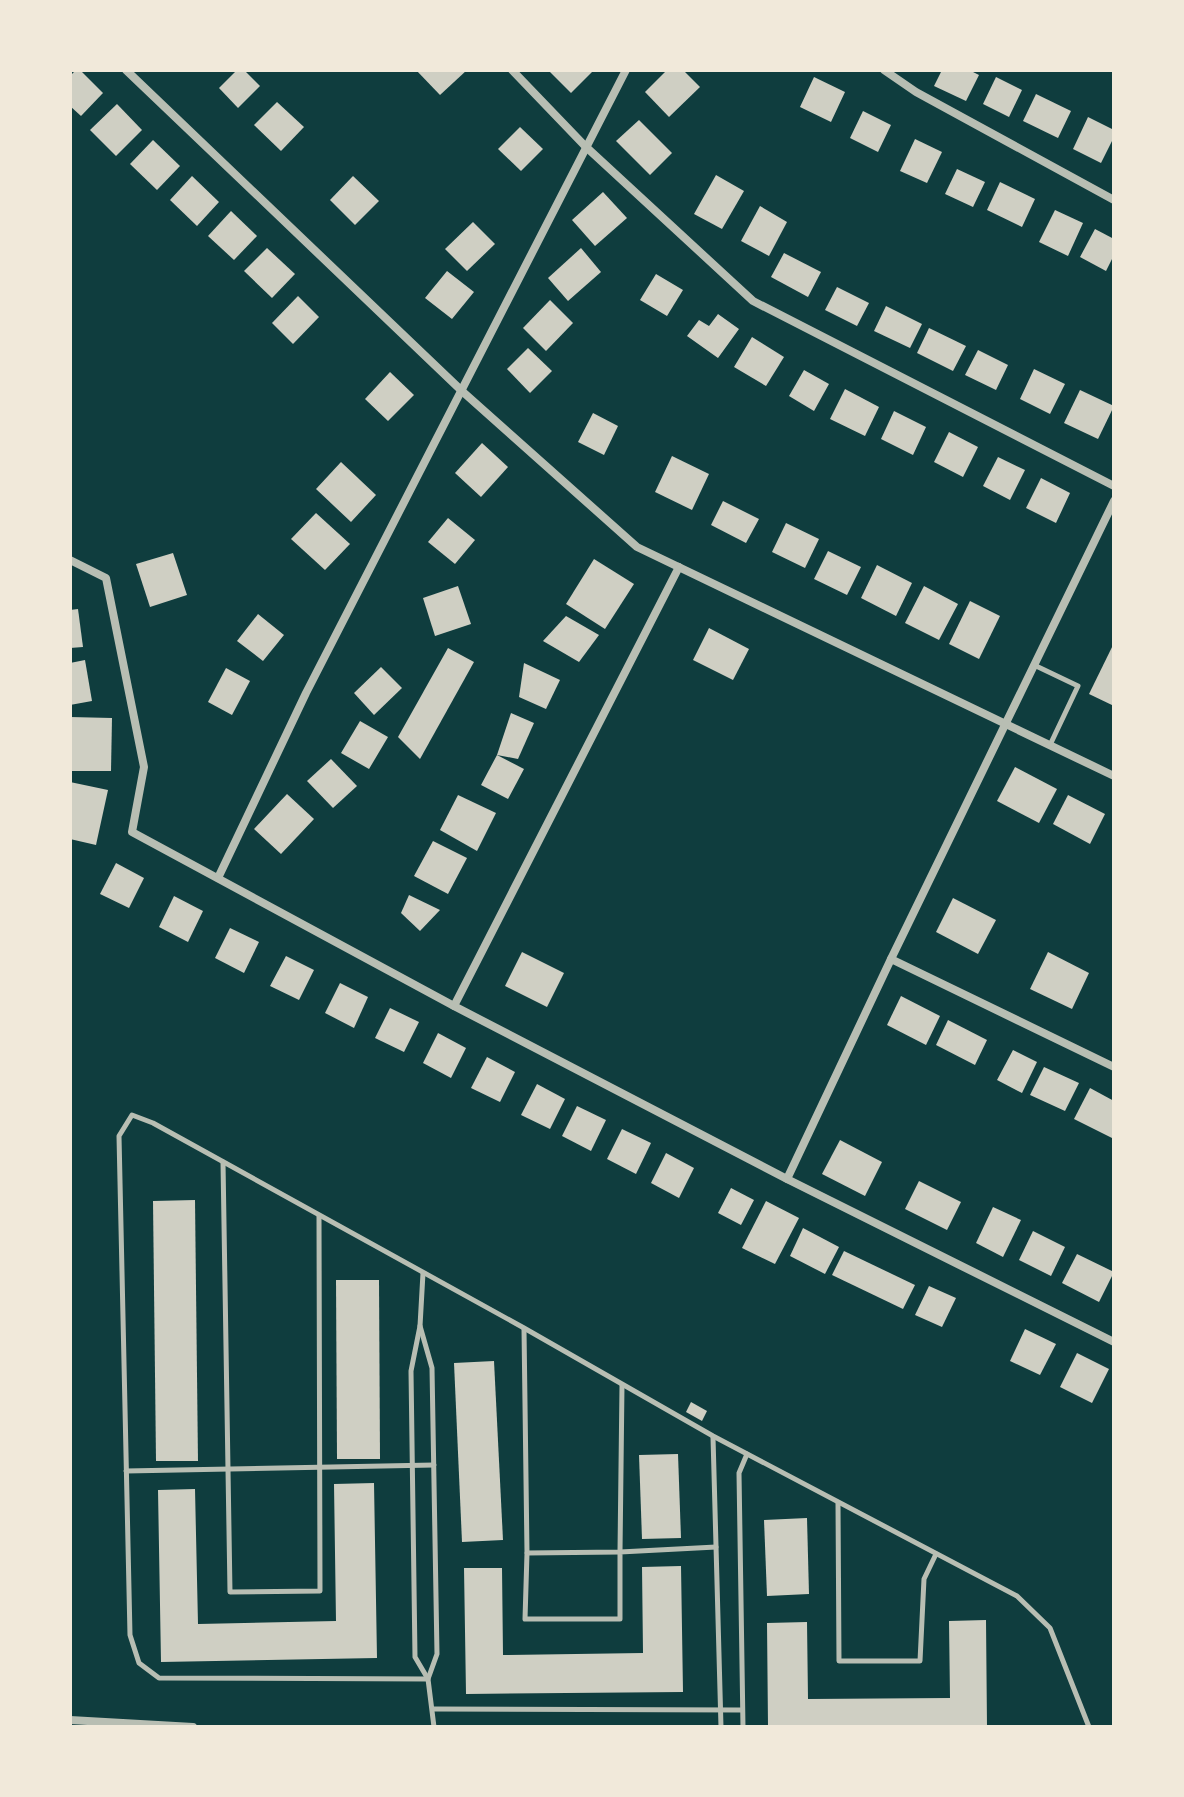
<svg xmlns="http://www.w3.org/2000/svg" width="1184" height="1797" font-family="Commissioner,sans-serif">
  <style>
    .building { fill: #cfcfc3 }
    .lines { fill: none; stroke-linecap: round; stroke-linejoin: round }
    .service { stroke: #b8beb3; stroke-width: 5 }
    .minor { stroke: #b8beb3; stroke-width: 8 }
  </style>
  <rect width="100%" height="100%" fill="#0f3d3e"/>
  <g class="building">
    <path d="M76 70H80L103 93 81 116 70 106V76Z"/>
    <path d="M237 70H244L260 86 238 108 219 88Z"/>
    <path d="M416 70H467L440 95Z"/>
    <path d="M548 70H590L592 72 571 93Z"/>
    <path d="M667 70H683L700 87 669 117 645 92Z"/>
    <path d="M942 70H969L979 75 966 101 934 86Z"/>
    <path d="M814 77 845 92 831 122 800 107Z"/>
    <path d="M996 77 1022 90 1009 117 983 104Z"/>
    <path d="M1036 94 1071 111 1058 138 1023 121Z"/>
    <path d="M277 102 304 127 281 151 254 125Z"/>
    <path d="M117 104 142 130 116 156 90 130Z"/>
    <path d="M863 111 891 125 878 152 850 138Z"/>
    <path d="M1088 117 1114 130V137L1101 163 1073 149Z"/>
    <path d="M639 120 672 153 650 175 616 141Z"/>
    <path d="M520 127 543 149 521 171 498 149Z"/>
    <path d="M915 139 942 152 927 183 900 171Z"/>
    <path d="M153 140 180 166 157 190 130 164Z"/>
    <path d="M957 169 985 182 973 207 945 194Z"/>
    <path d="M716 175 744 191 722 229 694 214Z"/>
    <path d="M192 176 219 202 197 226 170 200Z"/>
    <path d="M353 176 379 201 355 225 330 200Z"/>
    <path d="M1000 182 1035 199 1022 227 987 210Z"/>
    <path d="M603 192 627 218 595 246 572 220Z"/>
    <path d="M760 206 787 222 769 256 741 241Z"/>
    <path d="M1055 210 1083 223 1068 256 1039 242Z"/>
    <path d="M231 211 257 236 234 260 208 236Z"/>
    <path d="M473 222 495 244 467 271 445 249Z"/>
    <path d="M1095 229 1114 239V255L1106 271 1080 257Z"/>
    <path d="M267 248 295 274 272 298 244 271Z"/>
    <path d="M581 248 601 272 568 301 548 278Z"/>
    <path d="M784 253 821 272 808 297 771 277Z"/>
    <path d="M447 271 474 292 452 319 425 298Z"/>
    <path d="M656 274 683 290 667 316 640 300Z"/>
    <path d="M837 287 869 303 857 326 825 310Z"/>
    <path d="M298 296 319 317 293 344 272 323Z"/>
    <path d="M550 300 573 323 546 351 523 328Z"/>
    <path d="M886 306 922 324 910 348 874 331Z"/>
    <path d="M718 314 739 329 718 358 687 336 699 320 709 326Z"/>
    <path d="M929 328 966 346 953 371 917 353Z"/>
    <path d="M752 337 784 357 766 386 734 367Z"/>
    <path d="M528 348 552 371 530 393 507 369Z"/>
    <path d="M978 350 1008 365 996 390 965 375Z"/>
    <path d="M1034 369 1065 384 1050 414 1020 399Z"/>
    <path d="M804 370 829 384 814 411 789 396Z"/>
    <path d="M390 372 414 395 388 421 365 399Z"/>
    <path d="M845 389 879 407 865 436 830 419Z"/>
    <path d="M1080 390 1114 406 1098 439 1064 423Z"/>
    <path d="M894 411 926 427 913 455 881 439Z"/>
    <path d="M593 413 618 426 604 455 578 442Z"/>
    <path d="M949 432 978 447 963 477 934 462Z"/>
    <path d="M482 443 508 467 481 497 455 473Z"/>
    <path d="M672 456 709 474 692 510 655 492Z"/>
    <path d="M998 457 1025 470 1010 500 983 486Z"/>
    <path d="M341 462 376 495 351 522 316 489Z"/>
    <path d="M1041 478 1070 493 1056 523 1026 508Z"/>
    <path d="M723 501 759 519 746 543 711 525Z"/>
    <path d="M316 513 350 544 325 570 291 539Z"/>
    <path d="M448 518 475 540 455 564 428 542Z"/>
    <path d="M786 523 819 539 805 568 772 552Z"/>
    <path d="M828 551 861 567 847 595 814 579Z"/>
    <path d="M173 553 187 595 150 607 136 564Z"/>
    <path d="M594 559 634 584 605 629 566 604Z"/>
    <path d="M877 565 912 583 896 616 861 598Z"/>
    <path d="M458 586 471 624 435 636 423 598Z"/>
    <path d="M924 586 958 604 939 640 905 623Z"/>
    <path d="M970 601 1000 616 979 659 949 644Z"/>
    <path d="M78 609 83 647 70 648V610Z"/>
    <path d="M258 614 284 635 263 661 237 641Z"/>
    <path d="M566 616 599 635 579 662 543 641Z"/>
    <path d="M709 628 749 649 733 680 693 660Z"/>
    <path d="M1114 643V706L1089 694Z"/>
    <path d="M448 648 474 662 420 759 398 737Z"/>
    <path d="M85 660 92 701 70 705V663Z"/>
    <path d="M524 663 560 680 546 709 519 697Z"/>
    <path d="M381 667 402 688 374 715 354 693Z"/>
    <path d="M226 668 250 681 232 715 208 702Z"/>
    <path d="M511 713 534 723 518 759 497 755Z"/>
    <path d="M70 717 112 718 111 771H70Z"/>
    <path d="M360 721 388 737 369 769 341 753Z"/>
    <path d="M497 755 524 769 508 799 481 785Z"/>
    <path d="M331 759 357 786 333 808 307 781Z"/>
    <path d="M1015 767 1057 789 1039 823 997 801Z"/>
    <path d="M70 782 108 790 96 845 70 839Z"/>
    <path d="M287 794 314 819 281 854 254 829Z"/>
    <path d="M458 795 496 813 477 851 440 830Z"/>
    <path d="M1068 795 1105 814 1090 844 1053 824Z"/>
    <path d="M433 841 467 858 448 894 414 876Z"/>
    <path d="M116 863 144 878 129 908 100 894Z"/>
    <path d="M409 895 440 910 420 931 401 913Z"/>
    <path d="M174 896 203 911 188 942 159 927Z"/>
    <path d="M953 898 996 920 978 954 936 932Z"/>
    <path d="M230 928 259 942 244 973 215 958Z"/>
    <path d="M522 952 564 973 547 1007 505 986Z"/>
    <path d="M1048 952 1089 973 1072 1009 1030 989Z"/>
    <path d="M286 956 314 970 299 1000 270 986Z"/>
    <path d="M340 983 368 997 354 1028 325 1013Z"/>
    <path d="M901 996 940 1016 926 1045 887 1025Z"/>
    <path d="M390 1008 419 1022 404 1052 375 1038Z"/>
    <path d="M948 1020 987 1040 975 1065 936 1045Z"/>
    <path d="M438 1033 466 1048 451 1078 423 1063Z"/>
    <path d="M1013 1050 1037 1062 1022 1093 997 1080Z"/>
    <path d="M487 1057 515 1072 500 1102 471 1088Z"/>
    <path d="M1044 1067 1079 1083 1065 1111 1030 1095Z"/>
    <path d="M537 1084 565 1099 550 1129 521 1115Z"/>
    <path d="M1090 1088 1114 1101V1139L1074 1119Z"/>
    <path d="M577 1106 606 1120 591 1151 562 1136Z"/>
    <path d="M622 1129 651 1143 636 1174 607 1159Z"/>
    <path d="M840 1140 882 1162 865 1196 822 1174Z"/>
    <path d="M666 1153 694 1168 679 1198 651 1183Z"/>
    <path d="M919 1181 961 1202 947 1230 905 1209Z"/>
    <path d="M731 1188 754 1200 741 1225 718 1213Z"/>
    <path d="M195 1200 198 1461H156L153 1201Z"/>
    <path d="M766 1201 799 1218 775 1264 742 1248Z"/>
    <path d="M993 1207 1021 1220 1003 1257 976 1243Z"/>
    <path d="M803 1228 839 1247 825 1274 790 1256Z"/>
    <path d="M1033 1231 1065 1247 1051 1276 1019 1260Z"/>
    <path d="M844 1251 915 1285 903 1309 832 1275Z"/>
    <path d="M1077 1254 1114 1272 1099 1302 1062 1283Z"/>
    <path d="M336 1280H379L380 1459H337Z"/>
    <path d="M929 1286 956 1298 942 1327 915 1315Z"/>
    <path d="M1025 1329 1056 1344 1040 1375 1010 1361Z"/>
    <path d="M1077 1353 1109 1369 1092 1403 1060 1387Z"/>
    <path d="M494 1361 503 1540 462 1542 454 1363Z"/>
    <path d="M691 1402 707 1411 702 1421 686 1412Z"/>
    <path d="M678 1454 681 1538 642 1539 639 1455Z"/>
    <path d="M374 1483 377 1658 161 1662 158 1490 195 1489 198 1624 336 1621 334 1484Z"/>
    <path d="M807 1518 809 1594 767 1596 764 1520Z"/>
    <path d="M681 1566 683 1692 466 1694 464 1568H502L503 1655 643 1653 642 1567Z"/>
    <path d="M986 1620 987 1727H768L767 1623 807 1622 808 1699 950 1698 949 1621Z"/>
  </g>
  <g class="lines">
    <g class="service">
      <path d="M1034 665 1078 686 1050 745"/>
      <path d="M223 1162 230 1592 320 1591 319 1216"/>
      <path d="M423 1273 420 1326 411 1371 415 1657 428 1679 434 1727"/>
      <path d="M420 1326 432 1368 437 1654 428 1679 159 1678 139 1663 130 1635 119 1136 132 1115 153 1123 524 1328 713 1436 1017 1596 1050 1628 1089 1727"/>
      <path d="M524 1329 527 1553 620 1552 622 1385"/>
      <path d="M713 1437 721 1727"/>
      <path d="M126 1471 434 1465"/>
      <path d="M838 1503 839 1661H920L924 1579 936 1554"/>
      <path d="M527 1553 525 1619H620V1552L716 1547"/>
      <path d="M434 1709 741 1710"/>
      <path d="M743 1727 739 1473 747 1454"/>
    </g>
    <g class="minor">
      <path d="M126 70 463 392 637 547 1114 776"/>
      <path d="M512 70 585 146 753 301 1114 486"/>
      <path d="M884 70 916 92 1114 200"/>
      <path d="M70 560 106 578 144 767 132 832 454 1006 787 1179 1114 1342"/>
      <path d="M218 878 306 693 626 70"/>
      <path d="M891 959 1114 1067"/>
      <path d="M454 1006 679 567"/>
      <path d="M787 1179 891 959 1114 501"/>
      <path d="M70 1720 193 1727"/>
    </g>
  </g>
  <rect width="1184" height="1797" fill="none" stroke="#f1e9da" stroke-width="144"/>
</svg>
